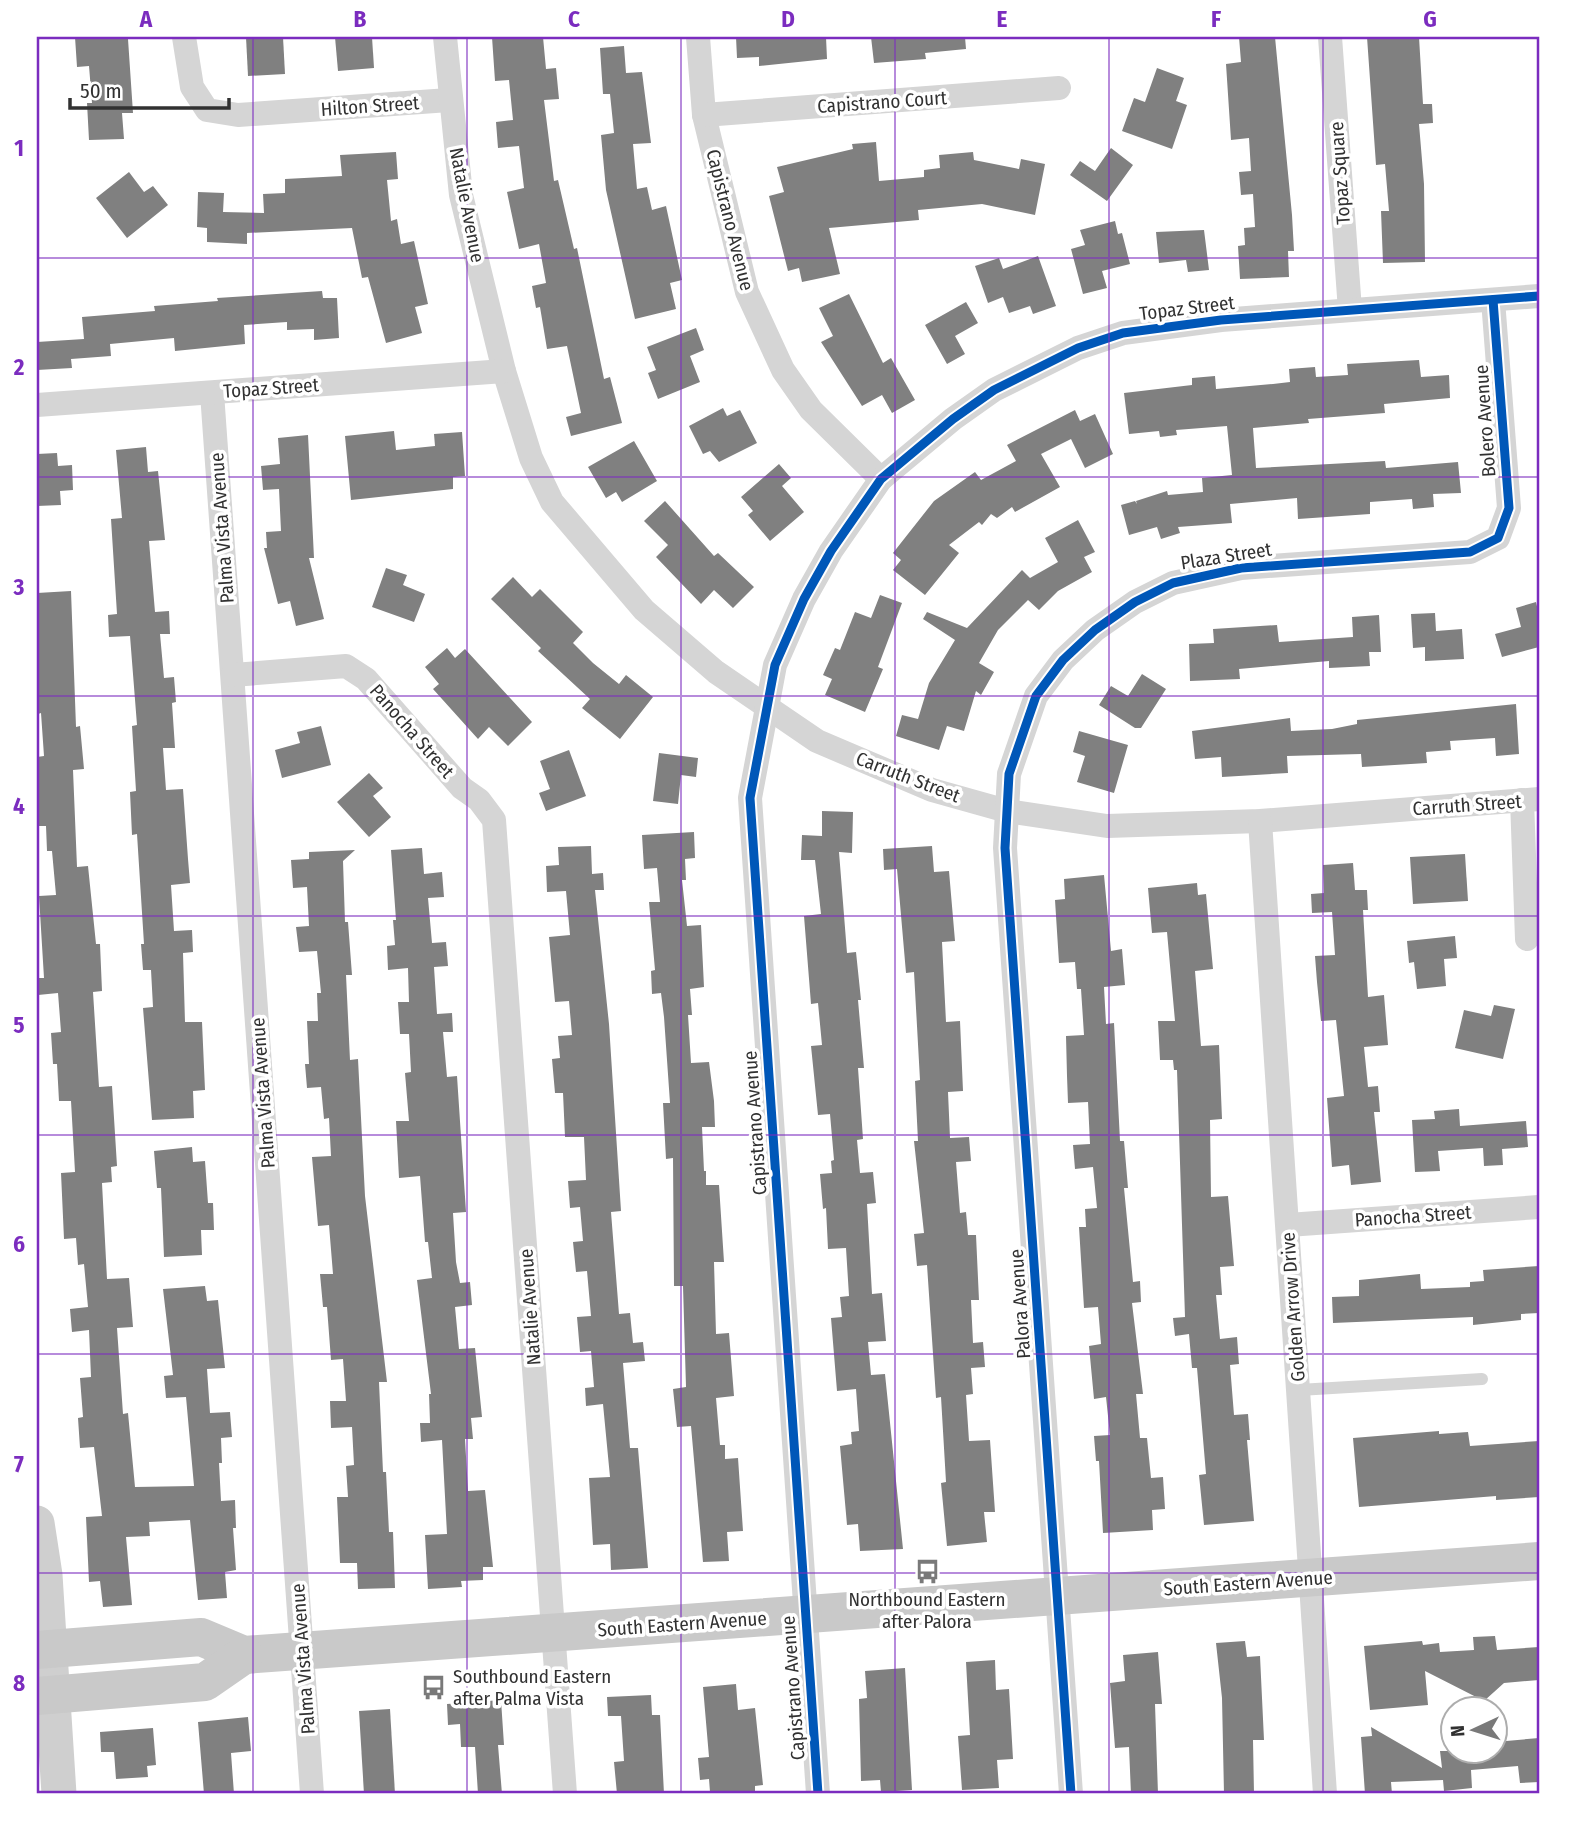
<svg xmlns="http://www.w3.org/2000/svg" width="1576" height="1831" font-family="'Fira Sans Condensed',sans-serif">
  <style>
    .building { fill: #808080 }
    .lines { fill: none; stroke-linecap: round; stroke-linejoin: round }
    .lane { stroke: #d5d5d5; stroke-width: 12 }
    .street { stroke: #d5d5d5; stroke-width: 24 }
    .secondary { stroke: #cfcfcf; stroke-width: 35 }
    .primary { stroke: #c9c9c9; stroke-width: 38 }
    .cycleway-casing { stroke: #fff; stroke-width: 13 }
    .cycleway { stroke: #0057b8; stroke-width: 9 }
    .grid { fill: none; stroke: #7b2cbf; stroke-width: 2; stroke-opacity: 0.55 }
    .labels { text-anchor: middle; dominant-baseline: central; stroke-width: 7; stroke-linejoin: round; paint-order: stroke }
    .street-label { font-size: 19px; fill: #313131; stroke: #fff }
    .poi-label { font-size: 19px; fill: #313131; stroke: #fff }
    .neatline { fill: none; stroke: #7b2cbf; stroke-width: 2.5 }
    .grid-label { font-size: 23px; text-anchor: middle; font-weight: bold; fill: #7b2cbf }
  </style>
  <rect width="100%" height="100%" fill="#fff"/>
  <g class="building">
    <path d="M75 37 128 39 133 113H122L124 139 89 140 87 103H92L89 66 77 67Z"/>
    <path d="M246 37H283L285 74 248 76Z"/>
    <path d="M335 37H372L374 68 338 71Z"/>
    <path d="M492 37H543L546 69 556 68 559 99 544 100 554 181 558 180 574 249 577 248 604 379 610 377 622 423 571 436 566 417 581 413 567 346 547 349 540 307 536 308 532 286 546 283 539 244 519 249 507 192 524 188 519 146 498 148 496 122 513 120 509 80 495 81Z"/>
    <path d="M736 37H826L827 59 759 66V57L737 58Z"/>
    <path d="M871 37H965L966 49 925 53 926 59 874 63Z"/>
    <path d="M1239 37H1275L1292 215 1294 251H1288L1289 277 1240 279 1238 246 1245 245 1244 228 1255 227 1253 194 1241 195 1239 172 1251 171 1249 138 1231 140 1226 64 1241 62Z"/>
    <path d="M1367 37H1419L1423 104H1432L1433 123 1419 124 1424 184 1425 262 1383 263 1381 211H1389L1385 164 1376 165Z"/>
    <path d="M624 46 626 73 642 72 651 143 633 144 637 189 647 187 652 210 666 206 682 280 670 283 676 309 635 319 606 190 601 135 614 133 610 94H603L600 48Z"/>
    <path d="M1157 68 1184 78 1176 101 1187 105 1172 149 1122 131 1134 98 1145 102Z"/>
    <path d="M876 142 879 181 924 177V170L940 168 939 155 973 152 974 160 1019 169 1021 159 1045 164 1035 215 982 204 918 210 919 220 829 228 840 274 802 282 799 268 788 271 769 196 784 192 777 167 853 149 852 144Z"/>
    <path d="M1111 148 1133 165 1107 201 1070 175 1080 161 1095 171Z"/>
    <path d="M396 152 398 179 387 180 391 221 397 219 401 244 414 241 428 304 415 307 422 333 386 343 368 277 362 278 352 228 247 233V244L207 242V228L197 227 198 192 224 193 223 212 264 213 263 194 285 193V179L342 176 340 155Z"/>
    <path d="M129 172 144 192 153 186 168 205 127 238 96 198Z"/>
    <path d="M1115 221 1118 234 1122 233 1130 264 1102 271 1107 288 1083 294 1071 249 1085 245 1080 230Z"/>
    <path d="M1204 230 1209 270 1188 272 1186 260 1159 263 1156 232Z"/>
    <path d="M1038 256 1056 306 1033 314 1030 306 1009 313 1003 297 988 303 975 266 999 258 1003 269Z"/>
    <path d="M322 291 323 298H337L339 338 314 340V329L287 330V322L244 325 245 344 175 351 174 338 110 344 111 356 71 359 72 368 37 370V342L84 339 82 317 155 311 154 306 218 301 217 298Z"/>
    <path d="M849 294 883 363 891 358 915 400 892 413 882 395 862 406 821 342 833 336 819 308Z"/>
    <path d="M966 302 978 323 955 336 965 354 947 364 925 325Z"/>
    <path d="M696 328 704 350 690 356 700 382 658 399 648 373 656 370 647 347Z"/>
    <path d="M1419 360 1421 377 1449 375 1450 398 1384 404 1385 413 1308 419 1309 423 1253 428 1256 468 1385 461 1386 468 1458 462 1461 493 1433 494 1434 507 1413 509 1412 499 1370 502V514L1298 519 1297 498 1230 504 1232 523 1178 527 1180 533 1161 539 1157 527 1129 535 1121 505 1135 501 1137 504 1136 501 1167 491 1168 495 1203 492 1202 478 1232 475 1227 426 1176 430 1177 435 1160 437 1159 431 1129 434 1124 393 1192 385V378L1215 376 1216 389 1273 384 1290 382 1289 369 1315 367 1316 377 1348 375 1347 364Z"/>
    <path d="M723 408 727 416 740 410 757 443 719 462 710 451 703 454 689 426Z"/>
    <path d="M1075 410 1080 421 1095 414 1113 454 1085 468 1071 439 1041 454 1060 487 1015 512 1012 507 997 518 991 514 982 525 979 522 949 545 959 553 925 595 893 570 901 560 893 553 934 501 975 472 981 480 1016 461 1007 445Z"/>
    <path d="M394 431 396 450 435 446 434 434 462 432 465 476 453 477V489L351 500 345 436Z"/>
    <path d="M308 435 314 558H309L324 619 296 626 290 601 278 604 264 548H267L266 532 281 531 279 489 263 490 261 466 280 464 278 438Z"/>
    <path d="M634 441 657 481 622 502 616 492 606 498 588 467Z"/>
    <path d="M146 447 148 472 158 471 165 540 149 541 155 612 169 611 170 634H160L164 678 174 677 176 702 172 703 175 748H163L166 790 183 789 188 859 190 883 171 885 174 931 192 930 193 952 183 953 185 1022H202L205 1090 193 1091 194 1118 152 1120 143 1008 153 1007 151 970H143L141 944H144L137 834 132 835 130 792 136 791 132 726 137 725 130 636 109 637 108 615 117 614 111 519 122 518 116 450Z"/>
    <path d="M57 453 58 466 72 465 73 490 60 491 61 505 37 506V454Z"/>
    <path d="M779 464 791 478 782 486 804 512 770 541 748 515 753 511 741 497Z"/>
    <path d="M665 501 714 556 718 553 754 587 733 608 714 590 701 604 656 557 668 545 644 521Z"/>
    <path d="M1078 520 1095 552 1084 557 1092 572 1058 591 1039 610 1028 600 998 630 979 663 994 672 981 695 976 691 964 731 947 726 939 750 896 736 902 715 918 719 929 683 955 640 923 619 927 612 967 628 1022 570 1030 578 1058 562 1045 538Z"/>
    <path d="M386 568 407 575 403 585 425 594 414 622 372 607Z"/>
    <path d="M513 577 532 597 540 589 583 632 573 643 593 663 619 684 626 675 653 697 620 739 582 708 590 699 538 651 541 648 491 599Z"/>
    <path d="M71 591 76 727 80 726 84 769 73 770 77 867 88 866 96 944H100L102 991 93 992 99 1087 112 1086 117 1166 111 1167 112 1182 102 1183 107 1279 129 1278 133 1327 117 1328 123 1414 128 1413 135 1487 194 1486 186 1397 166 1398 164 1376 173 1375 163 1289 205 1286 207 1301 218 1300 225 1368 207 1369 210 1413 230 1412 232 1437 221 1438 222 1463H219L221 1501 235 1500 236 1528H233L236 1570 225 1572 227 1598 198 1600 190 1520 149 1522 150 1536 126 1537 132 1605 103 1607 100 1581 89 1582 86 1517 102 1516 94 1447 80 1448 78 1418 83 1417 80 1378 91 1377 89 1330 72 1332 70 1309 88 1307 84 1264 78 1265 76 1238 64 1239 61 1173 75 1172 71 1101H59L57 1064H53L51 1033 61 1032 58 993 38 995 37 978H44L39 896 56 895 52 851H47L46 826H37V757L44 756 41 713 38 714 37 593Z"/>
    <path d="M880 595 902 603 878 667 883 669 865 712 825 695 832 679 823 675 835 648 840 650 855 612 871 618Z"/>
    <path d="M1536 602 1539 615V647L1502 657 1495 634 1521 627 1516 608Z"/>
    <path d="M1435 613 1436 631 1462 629 1464 659 1425 661V647L1413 648 1411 614Z"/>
    <path d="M1379 615 1381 652H1369L1370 666 1329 668V661L1239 669 1240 679 1190 681 1189 644 1214 643 1213 629 1277 625 1279 642 1353 637 1352 617Z"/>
    <path d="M447 648 455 658 465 649 532 722 508 746 489 727 478 739 433 689 439 684 425 667Z"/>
    <path d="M1142 674 1166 689 1141 728H1135L1099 705 1111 686 1128 696Z"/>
    <path d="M1516 704 1519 754 1496 756 1495 738 1450 741 1451 750 1426 752 1427 763 1362 767 1361 754 1287 756 1288 773 1222 777 1221 757 1195 759 1192 731 1290 718 1291 731 1332 729 1357 724V720Z"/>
    <path d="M321 726 331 765 282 778 275 750 300 743 297 732Z"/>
    <path d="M1079 731 1128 745 1114 793 1077 782 1085 756 1073 752Z"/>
    <path d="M569 750 586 796 546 811 539 793 550 789 540 761Z"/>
    <path d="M659 753 698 758 696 777 681 775 678 804 653 801Z"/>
    <path d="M369 773 383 788 373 796 391 817 369 837 337 802Z"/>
    <path d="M822 811 853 812 852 853 839 852 847 953 856 952 861 1000H858L864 1068H858L863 1139 857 1140 860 1173 873 1172 876 1203 867 1204 872 1294 882 1293 886 1341 868 1342 871 1375 885 1374 903 1549 860 1551 858 1524 847 1525 840 1446 852 1444 851 1432 859 1431 856 1389 837 1391 831 1318 842 1317 840 1297 849 1296 846 1248 828 1249 826 1208 823 1209 820 1174 832 1173 831 1161 834 1160 830 1114 818 1115 811 1046 822 1045 818 1003 811 1004 804 916 821 914 815 860H801L802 835 822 836Z"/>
    <path d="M694 832 695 858 685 859 686 880H682L687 926 701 925 704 987 690 989 692 1015H688L691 1063 709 1062 714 1101 715 1127H702L704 1171H706V1185H719L724 1262H714L716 1334 729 1333 734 1396 716 1398 720 1445H725V1459L738 1458 743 1531 727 1532 729 1561 703 1562 691 1426 677 1427 673 1389 686 1387 683 1286H674L673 1158 666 1159 663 1103H670L664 1017 661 993 652 994 651 971 655 970 649 902H660L657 868 644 869 642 835Z"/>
    <path d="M591 846 592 874 603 873 604 890H595L609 1024 621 1211 611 1212 619 1314 630 1313 633 1343 643 1342 645 1361 623 1363 630 1448H638L648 1568 611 1570 610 1544 593 1545 589 1478 610 1477 603 1404 586 1406 585 1388 594 1387 591 1351 580 1352 577 1317 591 1316 587 1271 576 1272 573 1242 583 1241 580 1207 570 1208 568 1181 586 1180 584 1137H565L563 1093H555L552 1059 560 1058 558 1036 572 1035 569 1001 555 1002 549 937 570 935 566 891 547 892 546 866 559 865 558 847Z"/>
    <path d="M932 846 934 872 949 871 955 941 942 942 946 1022 960 1021 963 1091 948 1092 950 1138 969 1137 971 1161 956 1162 960 1213 966 1212 968 1235H976L979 1300H971L973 1343 983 1342 985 1367 971 1368 973 1394 966 1395 969 1441 990 1440 995 1512H984L987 1542 947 1546 941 1483 946 1482 941 1397 936 1398 927 1265 917 1266 914 1234 924 1233 914 1141H918L915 1081 920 1080 914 972 906 973 897 869 884 870 883 849Z"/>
    <path d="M422 848 424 874 442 872 444 897 428 898 432 943 446 942 448 966 434 967 437 1014 452 1013 453 1032H443L447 1077 457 1076 466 1212 453 1213 456 1262 460 1283 470 1282 472 1305 455 1307 459 1349 475 1348 482 1417 471 1418 473 1439H465L468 1491 485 1490 493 1567H483V1580L461 1581 462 1587 428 1589 425 1535 447 1534 442 1440 421 1442 420 1423H430L429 1394H431L417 1280 432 1278 428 1242H425L420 1176 399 1178 396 1121H409L405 1073 411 1072 409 1034H400L398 1002H409L408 968 388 970 387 946 395 945 393 920H396L391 850Z"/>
    <path d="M355 850 343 861 345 922H348L352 975H346L350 1060 358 1059 365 1196 387 1382H379L383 1472H386L389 1532H393L395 1588 358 1589 357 1563H340L337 1497H348L346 1466 354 1465 352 1427 331 1428 330 1401H346L343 1359 331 1360 327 1307H323L320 1274H333L329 1225 318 1226 312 1157 331 1156 329 1118 324 1119 321 1087 307 1088 305 1064H309L307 1021H318L317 993H321L317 951 299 952 296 927 309 926 307 887 293 888 291 860 309 859V852Z"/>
    <path d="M1465 854 1468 901 1413 904 1410 857Z"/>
    <path d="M1353 863 1355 890H1367L1368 910H1363L1368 997 1384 995 1388 1045 1364 1047 1368 1087 1378 1086 1380 1112H1374L1381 1182 1351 1185 1349 1165 1332 1167 1327 1098 1344 1096 1336 1020 1321 1021 1317 982 1315 956 1335 955 1332 912 1312 913 1311 894 1324 893 1323 865Z"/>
    <path d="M1104 875 1111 951 1122 949 1125 985 1104 987 1106 1024 1114 1023 1120 1141H1124L1128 1188H1124L1133 1282 1140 1281 1141 1302 1132 1303 1143 1394H1136L1140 1438H1147L1151 1478 1163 1477 1165 1509 1152 1510 1153 1530 1103 1533 1099 1461H1096L1094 1436 1110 1435 1106 1397 1094 1399 1089 1346 1101 1344 1098 1307 1084 1308 1079 1227H1086L1085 1209 1097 1208 1093 1167 1075 1169 1073 1145 1090 1144 1088 1102 1068 1103 1067 1076 1066 1036 1084 1035 1081 989H1077L1075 962 1059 963 1055 900 1065 899 1064 879Z"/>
    <path d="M1197 883 1198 895 1206 894 1213 969 1195 971 1201 1046 1219 1045 1222 1119 1210 1120 1211 1197 1228 1196 1234 1266 1220 1267 1222 1295H1216L1220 1339 1237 1337 1239 1364 1230 1365 1234 1415 1248 1414 1250 1440H1247L1254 1521 1204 1525 1199 1475 1206 1474 1197 1368H1192L1189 1334 1175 1336 1173 1318 1185 1317 1177 1070H1174L1173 1060H1160L1158 1021H1175L1167 932 1152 933 1148 888Z"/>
    <path d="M1455 936 1457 958 1444 959 1446 986 1417 989 1414 962 1409 963 1407 941Z"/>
    <path d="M1494 1005 1515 1009 1503 1059 1455 1048 1464 1010 1491 1016Z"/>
    <path d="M1459 1109 1460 1126 1526 1121 1528 1147 1502 1149 1503 1165 1484 1166 1483 1148 1438 1151 1440 1171 1415 1172 1412 1120 1435 1119 1434 1111Z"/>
    <path d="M192 1147 193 1162 205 1161 208 1203H213L214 1230H201L202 1255 164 1257 161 1188H157L154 1151Z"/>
    <path d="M1539 1266V1313L1521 1314V1320L1473 1325V1317L1333 1323 1332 1297 1359 1296V1280L1420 1274 1421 1289 1470 1287V1282L1484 1281 1483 1270Z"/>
    <path d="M1439 1431V1434L1468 1432 1470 1446 1539 1441V1497L1496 1500V1496L1359 1507 1353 1438Z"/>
    <path d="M1495 1636 1497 1650 1539 1647V1680L1504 1683 1484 1701 1425 1671 1428 1705 1370 1710 1364 1646 1422 1641 1423 1645 1439 1643 1440 1652 1474 1650 1473 1637Z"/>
    <path d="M1245 1641 1247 1657 1260 1656 1264 1740H1253L1254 1794H1224L1222 1698 1216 1643Z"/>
    <path d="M1158 1652 1162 1704H1155L1158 1794H1131L1129 1747 1115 1748 1110 1683 1125 1681 1123 1655Z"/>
    <path d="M995 1660 996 1690 1009 1689 1013 1759 997 1760 999 1788 962 1790 958 1736 970 1735 966 1662Z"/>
    <path d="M905 1668 912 1790 881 1792 880 1780 861 1781 859 1699 867 1698 865 1671Z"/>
    <path d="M736 1684 738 1710 755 1708 763 1785 755 1786V1794L710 1792 709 1779 700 1780 698 1758 709 1757 703 1687Z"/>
    <path d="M651 1695 652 1715H660L664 1794H617L614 1762 624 1761 621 1716H608L607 1697Z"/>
    <path d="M501 1700 504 1745H498L502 1794H478L475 1747H461L460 1724 448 1725 447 1704Z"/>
    <path d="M390 1709 395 1794H364L359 1711Z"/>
    <path d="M248 1717 251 1751 231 1753 234 1794H204L198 1722Z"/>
    <path d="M1371 1727 1442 1768 1440 1751H1495V1742L1539 1738V1782L1520 1783 1518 1766 1471 1770 1472 1788 1444 1791 1443 1780 1391 1782 1392 1794H1365L1361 1737 1372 1736Z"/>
    <path d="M153 1728 156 1765 147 1766 148 1777 116 1779 114 1752H101L100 1732Z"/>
  </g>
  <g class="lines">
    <path class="lane" d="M1299 1390 1482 1379"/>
    <g class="street">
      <path d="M184 37 192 87 207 110 238 115 449 100"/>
      <path d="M445 37 461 195 504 371 531 458 552 502 644 610 716 672 817 741 932 790 1007 811 1107 826 1260 821 1539 799"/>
      <path d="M698 37 704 115 747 292 783 370 811 410 881 479"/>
      <path d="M1330 37 1350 310"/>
      <path d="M704 115 1059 88"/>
      <path d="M212 393 312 1794"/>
      <path d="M37 405 504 371"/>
      <path d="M233 675 346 666 366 679 462 788 479 800 494 820 565 1794"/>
      <path d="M1522 800 1527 939"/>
      <path d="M1260 821 1325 1794"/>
      <path d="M1288 1225 1539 1207"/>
      <path d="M818 1794 750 798 775 665 804 599 831 551 881 479 953 419 994 390 1078 348 1123 333 1221 320 1539 296"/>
      <path d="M1071 1794 1005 848 1009 774 1036 696 1063 660 1095 630 1135 602 1173 583 1241 568 1470 552 1498 538 1509 508 1493 300"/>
    </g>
    <path class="secondary" d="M37 1523 45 1575 59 1794"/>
    <g class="primary">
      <path d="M37 1650 201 1637 244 1655 1539 1561"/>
      <path d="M37 1696 205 1682 244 1655"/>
    </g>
    <defs>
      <g id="cycleway">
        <path d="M818 1794 750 798 775 665 804 599 831 551 881 479 953 419 994 390 1078 348 1123 333 1221 320 1539 296"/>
        <path d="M1071 1794 1005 848 1009 774 1036 696 1063 660 1095 630 1135 602 1173 583 1241 568 1470 552 1498 538 1509 508 1493 300"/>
      </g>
    </defs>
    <use href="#cycleway" class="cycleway-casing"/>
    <use href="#cycleway" class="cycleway"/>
  </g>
  <path class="grid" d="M253 37V1794M467 37V1794M681 37V1794M895 37V1794M1109 37V1794M1323 37V1794M37 258H1539M37 477H1539M37 696H1539M37 916H1539M37 1135H1539M37 1354H1539M37 1573H1539"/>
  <defs>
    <symbol id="bus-bare" viewBox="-9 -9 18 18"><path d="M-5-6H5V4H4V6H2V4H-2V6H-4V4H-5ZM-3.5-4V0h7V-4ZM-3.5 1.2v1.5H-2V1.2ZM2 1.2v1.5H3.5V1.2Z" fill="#797979" stroke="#fff" stroke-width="2.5" paint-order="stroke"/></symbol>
  </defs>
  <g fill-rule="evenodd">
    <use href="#bus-bare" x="910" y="1554" width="35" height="35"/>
    <use href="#bus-bare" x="416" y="1670" width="35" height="35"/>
  </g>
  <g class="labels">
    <g class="street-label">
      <text transform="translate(882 102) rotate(-4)">Capistrano Court</text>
      <text transform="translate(370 106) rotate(-4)">Hilton Street</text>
      <text transform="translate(1340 173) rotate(-94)">Topaz Square</text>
      <text transform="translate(467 205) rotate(79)">Natalie Avenue</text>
      <text transform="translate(730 220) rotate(76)">Capistrano Avenue</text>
      <text transform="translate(1187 308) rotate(-7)">Topaz Street</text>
      <text transform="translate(271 388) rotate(-4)">Topaz Street</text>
      <text transform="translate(1485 421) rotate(-94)">Bolero Avenue</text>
      <text transform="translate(222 528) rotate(-94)">Palma Vista Avenue</text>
      <text transform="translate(1226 556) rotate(-9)">Plaza Street</text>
      <text transform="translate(412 731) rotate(49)">Panocha Street</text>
      <text transform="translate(908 777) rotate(21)">Carruth Street</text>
      <text transform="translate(1467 805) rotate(-4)">Carruth Street</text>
      <text transform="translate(263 1093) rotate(-94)">Palma Vista Avenue</text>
      <text transform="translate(755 1123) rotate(-94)">Capistrano Avenue</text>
      <text transform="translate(1413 1216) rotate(-4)">Panocha Street</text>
      <text transform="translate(1020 1304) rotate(-94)">Palora Avenue</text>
      <text transform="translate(530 1307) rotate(-94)">Natalie Avenue</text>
      <text transform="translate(1293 1307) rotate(-94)">Golden Arrow Drive</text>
      <text transform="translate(1248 1583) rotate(-4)">South Eastern Avenue</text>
      <text transform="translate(682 1624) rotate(-4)">South Eastern Avenue</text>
      <text transform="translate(303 1659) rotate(-94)">Palma Vista Avenue</text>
      <text transform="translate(793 1688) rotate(-94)">Capistrano Avenue</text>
    </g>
    <g class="poi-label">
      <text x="927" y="1599">Northbound Eastern<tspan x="927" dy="22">after Palora</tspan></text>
      <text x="453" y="1676" text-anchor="start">Southbound Eastern<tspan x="453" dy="22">after Palma Vista</tspan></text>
    </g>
  </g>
  <rect width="1576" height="1831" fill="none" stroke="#ffffff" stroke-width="77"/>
  <g transform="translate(1474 1730) rotate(266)"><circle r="33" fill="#ffffff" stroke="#adadad" stroke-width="2"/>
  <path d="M0-5L12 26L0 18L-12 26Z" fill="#797979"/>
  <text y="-10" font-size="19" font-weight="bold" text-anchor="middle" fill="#313131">N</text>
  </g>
  <path d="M70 98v10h159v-10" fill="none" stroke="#313131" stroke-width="3.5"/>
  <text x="80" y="98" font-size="21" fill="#313131" stroke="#ffffff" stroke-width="5" paint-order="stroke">50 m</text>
  <rect x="38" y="38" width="1500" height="1754" class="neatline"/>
  <g class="grid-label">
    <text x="146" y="27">A</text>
    <text x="360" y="27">B</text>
    <text x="574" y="27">C</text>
    <text x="788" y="27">D</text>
    <text x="1002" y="27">E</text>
    <text x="1216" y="27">F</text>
    <text x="1430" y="27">G</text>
    <text x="19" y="156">1</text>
    <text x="19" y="375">2</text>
    <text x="19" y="595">3</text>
    <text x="19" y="814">4</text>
    <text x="19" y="1033">5</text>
    <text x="19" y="1252">6</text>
    <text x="19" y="1472">7</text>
    <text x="19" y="1691">8</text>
  </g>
</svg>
